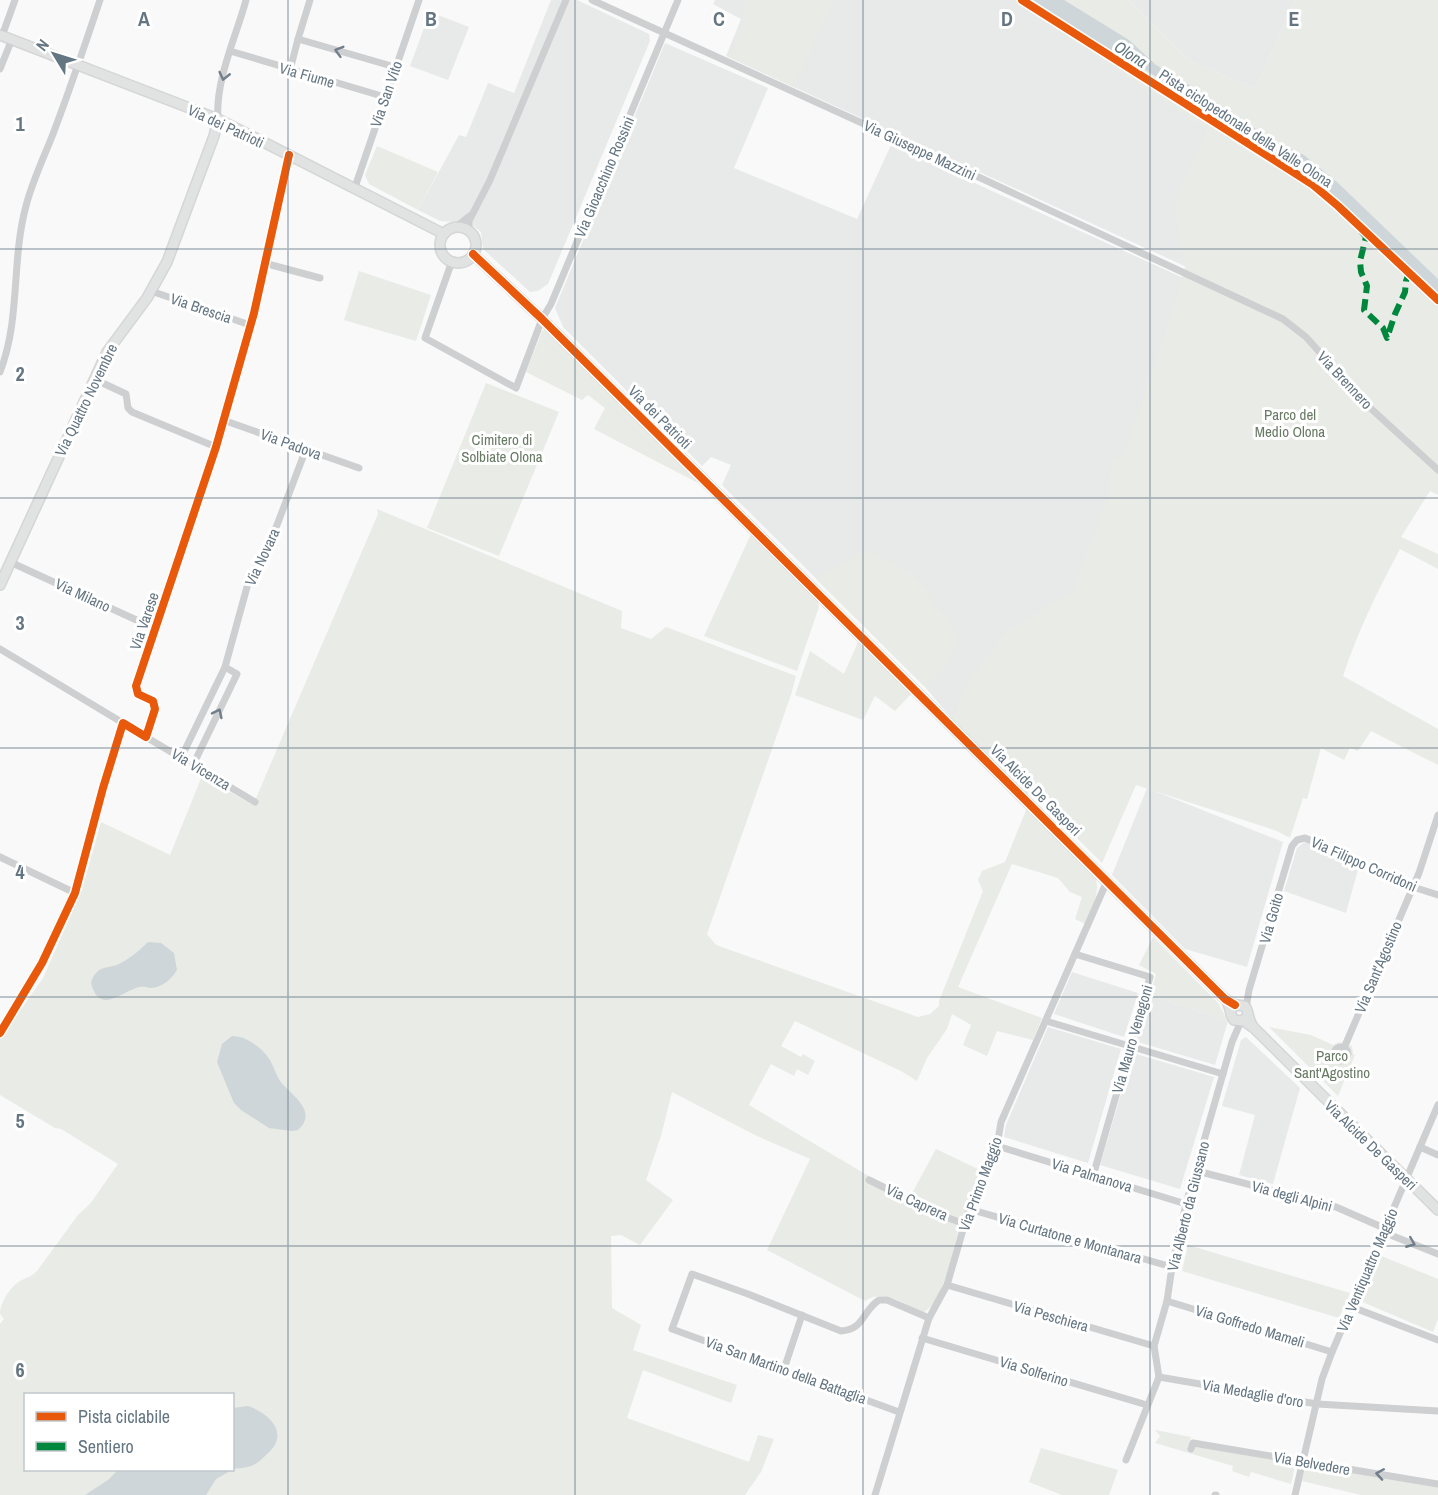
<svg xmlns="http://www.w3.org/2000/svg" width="1438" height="1495" font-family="'Archivo Narrow',sans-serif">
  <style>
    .built { fill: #e8e9e9 }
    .green { fill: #e8ebe6; fill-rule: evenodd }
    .water { fill: #ced6d9 }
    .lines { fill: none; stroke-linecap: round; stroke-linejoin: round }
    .secondary-casing { stroke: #d5d6d7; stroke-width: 12 }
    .street { stroke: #cecfd0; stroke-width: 7 }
    .secondary { stroke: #e1e2e2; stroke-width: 9 }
    .quiet { stroke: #00873e; stroke-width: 6; stroke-dasharray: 12 6; stroke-linecap: butt }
    .cycleway-casing { stroke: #fff; stroke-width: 11 }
    .cycleway { stroke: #e8590c; stroke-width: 8 }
    .oneway { stroke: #707f8b }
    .grid { fill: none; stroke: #657683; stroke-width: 1.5; stroke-opacity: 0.55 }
    .labels { text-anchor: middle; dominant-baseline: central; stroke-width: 6; stroke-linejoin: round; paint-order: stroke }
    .street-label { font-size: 15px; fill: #657683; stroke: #fff }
    .park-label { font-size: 15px; fill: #687a64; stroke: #fff }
    .water-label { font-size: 16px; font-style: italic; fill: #60757c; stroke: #fff }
    .grid-label { font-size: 20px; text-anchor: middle; font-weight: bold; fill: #657683; stroke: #fff; stroke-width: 6; stroke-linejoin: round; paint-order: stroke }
  </style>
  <rect width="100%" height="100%" fill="#f9f9f9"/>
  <g class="built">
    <path d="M551 0H577L649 34 650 41 548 284 538 291 530 292 483 249 481 232 470 223 440 221 418 210 459 135 466 137 488 83 514 93Z"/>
    <path d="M715 0H1015L1310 190 1285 312 726 56 741 19 713 4Z"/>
    <path d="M1129 0H1295L1255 89 1190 61Z"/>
    <path d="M430 12 469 27 448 80 410 66Z"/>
    <path d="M665 43 768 88 734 168 857 219 891 145 1245 306 1171 349 1030 800 953 720 925 687 722 485 731 465 711 457 702 466 563 327 555 308Z"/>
    <path d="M1147 788 1283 842 1247 967 1185 949 1112 875Z"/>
    <path d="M1305 842 1359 866 1346 913 1284 891 1297 848Z"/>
    <path d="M1072 972 1138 993 1124 1037 1054 1014Z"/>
    <path d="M1150 995 1228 1021 1215 1065 1138 1042 1136 1039Z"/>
    <path d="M1048 1027 1121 1049 1088 1163 1004 1137 1006 1125Z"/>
    <path d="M1246 1037 1300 1088 1273 1184 1239 1175 1255 1115 1222 1106 1241 1040Z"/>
    <path d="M1133 1053 1214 1077 1180 1189 1100 1165Z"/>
  </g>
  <g class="green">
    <path d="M747 0H835L793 87 730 57 746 17 741 14Z"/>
    <path d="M1011 0H1129L1190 61 1255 89 1295 0H1438V495L1430 491 1401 537 1438 554V569L1400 549C1378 590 1358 631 1343 676L1438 729V765L1371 731 1358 751 1350 748 1344 760 1321 748 1307 799 1303 798 1290 838 1277 831 1136 785 1102 863 1032 793 1030 800 953 720 964 689 980 665 1006 633 1056 601 1071 595 1112 485 1107 484 1114 459 1121 461 1160 351 1185 267 1174 204 1207 130Z"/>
    <path d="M377 146 438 172 418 210 369 184 365 175Z"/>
    <path d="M359 271 431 295 416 341 344 320Z"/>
    <path d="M544 330H547L700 484 594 429 605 408 588 395 582 400 526 372 542 331Z"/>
    <path d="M486 383 559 412 499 556 427 528Z"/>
    <path d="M377 509 622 611 621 628 651 639 666 627 796 676 791 695 707 934 716 945 918 1017 930 1014 939 1006V1001L983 891 978 880 982 871 1005 862 1027 808 1093 872C1103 890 1092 907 1085 924L1075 919 1082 897 1070 892 1058 878 1012 864 958 987 1042 1018 1033 1040 997 1031 987 1056 963 1045 971 1025 952 1014 947 1029 927 1058 917 1081 901 1071 795 1021 781 1046 801 1057 803 1054 815 1061 808 1075 797 1069 794 1076 771 1064 749 1105 889 1188 960 1225C954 1245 943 1308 921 1313 904 1303 883 1289 865 1301L767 1250 810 1159 757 1136 672 1092 661 1136 646 1180 673 1200 640 1245 621 1235 611 1236 612 1308 641 1325 633 1350 737 1385 731 1403 643 1370 627 1418 749 1462 758 1435 774 1439 761 1472 745 1495H0V1324L4 1319 0 1314C0 1303 10 1287 20 1281 26 1278 31 1277 37 1271L78 1215 90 1204 118 1164 61 1129 55 1128 0 1095V1039L43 978 82 890 101 822 170 855 202 776 253 805 378 514ZM26 1394H232V1470H26Z"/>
    <path d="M751 534 818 601 819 607 797 671 704 636Z"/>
    <path d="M864 550C889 558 914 572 929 594 932 598 933 603 936 607 943 616 956 625 957 637 959 656 937 676 925 687L816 579 825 572 848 561Z"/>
    <path d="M859 640 912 693 895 711 875 696 863 720 795 695 810 651 844 674Z"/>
    <path d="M1153 937 1218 1003 1228 1021 1150 995 1156 974 1139 965Z"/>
    <path d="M1269 1027 1311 1035 1333 1045 1339 1042 1352 1046 1353 1054 1355 1055 1338 1096Z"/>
    <path d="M936 1149 982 1171 961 1220 939 1213 910 1197Z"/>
    <path d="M1188 1245 1350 1293 1339 1318 1182 1271Z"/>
    <path d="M1379 1255 1438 1279V1319L1433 1332 1360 1301Z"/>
    <path d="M1155 1430 1191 1437 1190 1443 1296 1462 1291 1484 1251 1472 1249 1477 1232 1471 1233 1466 1155 1443 1160 1436Z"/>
    <path d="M1041 1448 1118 1470 1109 1495H1062L1029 1482Z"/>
    <path d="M1306 1464 1438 1486V1495H1361L1302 1481Z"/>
  </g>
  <g class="water">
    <path d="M1033 0H1064L1129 40 1156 65 1204 94 1274 141 1304 155 1337 182 1438 279V294L1345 207 1321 183 1266 148 1198 101 1177 91 1143 68 1131 65Z"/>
    <path d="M148 942 161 943 174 953 177 970C172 979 161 988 150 988 145 987 141 986 136 988 119 994 99 1014 91 983 97 963 109 970 121 963 132 957 140 950 148 942Z"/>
    <path d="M232 1036C247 1036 262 1048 270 1060 274 1067 276 1075 280 1081 291 1095 319 1111 298 1130L292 1131 269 1128 241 1110 234 1103 217 1062 222 1044Z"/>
    <path d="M248 1406C271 1414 290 1434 267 1454 262 1459 257 1464 251 1466 245 1468 239 1468 232 1469L233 1408Z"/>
    <path d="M118 1470H232L216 1479 206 1495H85L108 1480Z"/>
  </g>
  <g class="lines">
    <defs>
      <g id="secondary">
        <path d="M0 35 218 119 444 234"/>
        <circle cx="458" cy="245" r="18"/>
        <path d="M473 254 542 319 1225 999 1235 1005"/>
        <path d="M0 585 107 352 147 298 167 262 214 136 218 119"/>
        <path d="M1228 1004C1231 1010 1230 1015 1234 1020L1242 1021 1247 1017"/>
        <path d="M1231 1009 1236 1005 1245 1006C1249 1012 1248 1019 1252 1025"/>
        <path d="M1244 1021 1254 1028 1438 1210"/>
      </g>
    </defs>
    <use href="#secondary" class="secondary-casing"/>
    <g class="street">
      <path d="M592 0 897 139 1283 319 1306 337 1367 405 1438 470"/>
      <path d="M2 36 15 0"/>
      <path d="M298 39 310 0"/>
      <path d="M230 51 385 97"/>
      <path d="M0 69 12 39"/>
      <path d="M290 70 298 39 395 67"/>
      <path d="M218 119C215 81 236 37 246 0"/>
      <path d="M355 187 419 0"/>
      <path d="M456 227 471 215"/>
      <path d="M469 231V221L490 180 566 0"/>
      <path d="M452 261 425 338 516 388 542 319 551 304 678 0"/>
      <path d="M264 263 320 278"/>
      <path d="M151 291 250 325"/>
      <path d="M0 372C21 318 11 261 26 206 32 182 44 157 53 134 70 89 85 45 100 0"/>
      <path d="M94 379 126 394 128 408 132 412 216 447"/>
      <path d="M223 420 359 468"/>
      <path d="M10 562 156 629"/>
      <path d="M0 649 123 723"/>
      <path d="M146 737 255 802"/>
      <path d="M181 758 225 667 247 587 277 525 306 449"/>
      <path d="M193 765 237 674 225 667"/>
      <path d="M0 857 75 893"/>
      <path d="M1075 954 1150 977 1093 1176"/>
      <path d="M1246 1008 1249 990 1292 846 1297 840 1305 838 1413 887 1438 895"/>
      <path d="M1046 1021 1223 1074"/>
      <path d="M0 1033 42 963 75 893 103 788 123 723 146 737 155 709 153 701 138 694 136 686 216 447 254 313 289 155"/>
      <circle cx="1341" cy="1054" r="7"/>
      <path d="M1344 1048 1419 873 1438 815"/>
      <path d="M997 1146 1186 1204"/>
      <path d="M1420 1147 1438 1155"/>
      <path d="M1197 1171 1336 1207 1384 1228"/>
      <path d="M869 1180 940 1215 965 1224"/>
      <path d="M969 1209 1172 1267"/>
      <path d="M1383 1232 1438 1254"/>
      <path d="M947 1285 1154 1346"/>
      <path d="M1167 1301 1332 1352"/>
      <path d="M1352 1307 1438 1340"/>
      <path d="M922 1338 1147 1405"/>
      <path d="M784 1369 802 1315"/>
      <path d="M1159 1377 1154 1346 1167 1301 1172 1267 1186 1204 1232 1042 1241 1021"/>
      <path d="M899 1412 672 1329 692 1274 748 1294 841 1331C865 1329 862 1311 879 1300H887L929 1318"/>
      <path d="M1191 1449 1193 1443 1438 1484"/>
      <path d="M1126 1460 1159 1377 1317 1404 1438 1411"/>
      <path d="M875 1495 929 1318 947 1285 969 1209 997 1146 1001 1122 1107 881"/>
      <path d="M1215 1495H1216"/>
      <path d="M1295 1495 1322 1379 1332 1352 1438 1105"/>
    </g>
    <use href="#secondary" class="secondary"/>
    <path class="quiet" d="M1361 231 1366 237 1360 261 1361 272 1367 286 1364 310 1383 328 1387 338 1395 314 1405 292 1406 281 1409 273"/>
    <defs>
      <g id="cycleway">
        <path d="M1022 0 1312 184 1338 206 1438 300"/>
        <path d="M473 254 542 319 1225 999 1235 1005"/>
        <path d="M0 1033 42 963 75 893 103 788 123 723 146 737 155 709 153 701 138 694 136 686 216 447 254 313 289 155"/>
      </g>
    </defs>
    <use href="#cycleway" class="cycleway-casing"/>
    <use href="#cycleway" class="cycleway"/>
  </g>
  <defs><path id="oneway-chevron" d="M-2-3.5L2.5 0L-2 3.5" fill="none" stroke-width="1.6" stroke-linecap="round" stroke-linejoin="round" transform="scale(1.5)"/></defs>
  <g class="oneway">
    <use href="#oneway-chevron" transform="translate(339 51) rotate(-164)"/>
    <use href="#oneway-chevron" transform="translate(224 76) rotate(103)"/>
    <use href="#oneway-chevron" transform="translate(218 713) rotate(-64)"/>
    <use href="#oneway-chevron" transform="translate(1411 1243) rotate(22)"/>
    <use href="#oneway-chevron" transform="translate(1380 1474) rotate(-171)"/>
  </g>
  <path class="grid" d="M288 0V1495M575 0V1495M863 0V1495M1150 0V1495M0 249H1438M0 498H1438M0 748H1438M0 997H1438M0 1246H1438"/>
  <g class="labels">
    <g class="street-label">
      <text transform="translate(307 75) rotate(16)">Via Fiume</text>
      <text transform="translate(386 94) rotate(-71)">Via San Vito</text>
      <text transform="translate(226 126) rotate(25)">Via dei Patrioti</text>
      <text transform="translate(1246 128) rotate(33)">Pista ciclopedonale della Valle Olona</text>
      <text transform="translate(920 150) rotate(25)">Via Giuseppe Mazzini</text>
      <text transform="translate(604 177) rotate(-67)">Via Gioacchino Rossini</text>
      <text transform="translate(201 308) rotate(19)">Via Brescia</text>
      <text transform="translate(1345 380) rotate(47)">Via Brennero</text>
      <text transform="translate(86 400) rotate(-64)">Via Quattro Novembre</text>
      <text transform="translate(660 417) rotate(45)">Via dei Patrioti</text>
      <text transform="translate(291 444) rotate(20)">Via Padova</text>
      <text transform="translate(262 557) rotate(-65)">Via Novara</text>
      <text transform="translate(83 595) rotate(25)">Via Milano</text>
      <text transform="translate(144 621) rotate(-71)">Via Varese</text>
      <text transform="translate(201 769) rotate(31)">Via Vicenza</text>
      <text transform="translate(1036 790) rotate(45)">Via Alcide De Gasperi</text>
      <text transform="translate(1364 864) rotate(24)">Via Filippo Corridoni</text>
      <text transform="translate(1271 918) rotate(-74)">Via Goito</text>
      <text transform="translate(1378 967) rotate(-67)">Via Sant'Agostino</text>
      <text transform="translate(1132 1039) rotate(-74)">Via Mauro Venegoni</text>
      <text transform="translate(1371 1145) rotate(44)">Via Alcide De Gasperi</text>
      <text transform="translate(1092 1175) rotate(17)">Via Palmanova</text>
      <text transform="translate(980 1184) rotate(-70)">Via Primo Maggio</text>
      <text transform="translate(1292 1196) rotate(15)">Via degli Alpini</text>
      <text transform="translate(917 1202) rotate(25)">Via Caprera</text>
      <text transform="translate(1188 1206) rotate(-76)">Via Alberto da Giussano</text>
      <text transform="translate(1070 1238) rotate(16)">Via Curtatone e Montanara</text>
      <text transform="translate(1367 1270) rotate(-67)">Via Ventiquattro Maggio</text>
      <text transform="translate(1051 1316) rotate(16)">Via Peschiera</text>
      <text transform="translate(1250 1326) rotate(17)">Via Goffredo Mameli</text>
      <text transform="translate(786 1370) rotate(20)">Via San Martino della Battaglia</text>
      <text transform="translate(1034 1371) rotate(17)">Via Solferino</text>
      <text transform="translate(1253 1393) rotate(10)">Via Medaglie d'oro</text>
      <text transform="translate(1312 1463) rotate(10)">Via Belvedere</text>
    </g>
    <g class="park-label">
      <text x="1290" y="414">Parco del<tspan x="1290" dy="17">Medio Olona</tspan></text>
      <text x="502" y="439">Cimitero di<tspan x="502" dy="17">Solbiate Olona</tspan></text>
      <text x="1332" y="1055">Parco<tspan x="1332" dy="17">Sant'Agostino</tspan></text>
    </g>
    <g class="water-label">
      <text transform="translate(1131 54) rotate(33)">Olona</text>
    </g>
  </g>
  <g class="grid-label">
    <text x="144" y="26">A</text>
    <text x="431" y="26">B</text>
    <text x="719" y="26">C</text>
    <text x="1007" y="26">D</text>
    <text x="1294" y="26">E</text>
    <text x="20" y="131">1</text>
    <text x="20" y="381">2</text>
    <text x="20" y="630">3</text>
    <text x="20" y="879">4</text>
    <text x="20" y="1128">5</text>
    <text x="20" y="1377">6</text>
  </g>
  <rect x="24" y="1393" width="210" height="78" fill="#ffffff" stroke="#c1c8cd" stroke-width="1.5"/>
  <rect x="36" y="1412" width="30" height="9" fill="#e8590c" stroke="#c1c8cd" stroke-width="1.5"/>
  <text x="78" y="1423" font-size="18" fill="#657683">Pista ciclabile</text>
  <rect x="36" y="1442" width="30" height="9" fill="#00873e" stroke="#c1c8cd" stroke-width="1.5"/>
  <text x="78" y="1453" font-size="18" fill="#657683">Sentiero</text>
  <g transform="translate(54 54) rotate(308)" stroke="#ffffff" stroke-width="4.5" paint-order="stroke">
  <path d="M0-4.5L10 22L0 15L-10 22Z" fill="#657683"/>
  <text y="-9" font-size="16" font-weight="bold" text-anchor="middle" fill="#657683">N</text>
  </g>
</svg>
